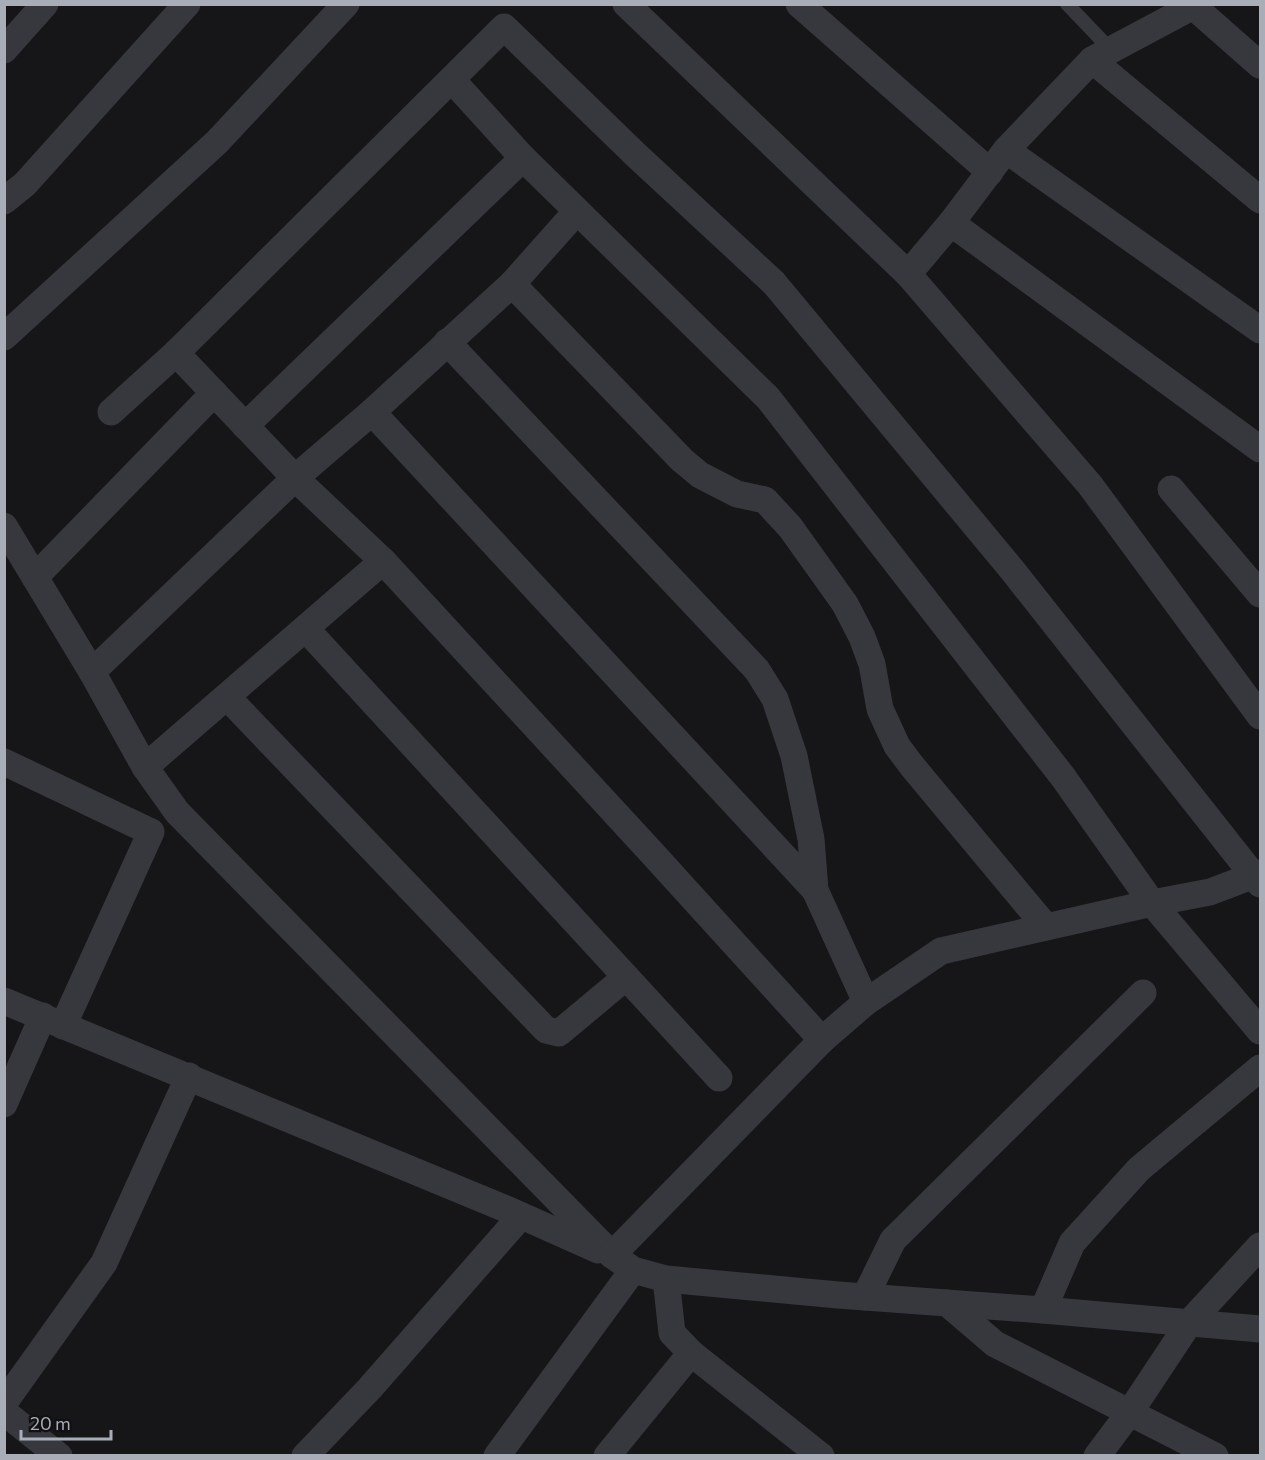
<svg xmlns="http://www.w3.org/2000/svg" width="1265" height="1460" font-family="Commissioner,sans-serif">
  <style>
    .lines { fill: none; stroke-linecap: round; stroke-linejoin: round }
    .lane { stroke: #37383d; stroke-width: 14 }
    .street { stroke: #37383d; stroke-width: 27 }
  </style>
  <rect width="100%" height="100%" fill="#161618"/>
  <g class="lines">
    <path class="lane" d="M1067 4 1111 50"/>
    <g class="street">
      <path d="M626 4 908 274 1090 485 1260 716"/>
      <path d="M799 4 990 172"/>
      <path d="M1193 6 1260 65"/>
      <path d="M4 50 45 4"/>
      <path d="M1092 60 1260 200"/>
      <path d="M452 80 523 158 768 398 1063 777 1152 903 1260 1031"/>
      <path d="M1006 150 1260 330"/>
      <path d="M4 201 25 184 187 4"/>
      <path d="M951 223 1260 449"/>
      <path d="M908 274 951 223 1006 150 1092 60 1197 4"/>
      <path d="M512 284 682 460 700 475 737 494 765 500 790 527 845 604 862 637 872 664 880 709 897 746 912 766 1046 927"/>
      <path d="M4 337 217 142 346 4"/>
      <path d="M447 342 757 670 775 699 794 756 811 839 815 890 866 1002"/>
      <path d="M176 353 295 478 383 561 652 853 822 1040"/>
      <path d="M111 412 176 353 504 27 636 155 774 283 1013 571 1260 884"/>
      <path d="M372 412 815 890"/>
      <path d="M245 426 523 158"/>
      <path d="M1171 489 1260 594"/>
      <path d="M4 526 92 672 145 767 177 812 612 1255 633 1270 666 1279 838 1295 1043 1310 1260 1329"/>
      <path d="M35 577 214 393"/>
      <path d="M306 629 719 1078"/>
      <path d="M92 672 295 478 372 412 512 284 577 211"/>
      <path d="M227 697 546 1030 559 1033 626 977"/>
      <path d="M4 762 151 832 63 1026"/>
      <path d="M145 767 383 561"/>
      <path d="M4 1001 511 1211 598 1250"/>
      <path d="M4 1104 43 1016"/>
      <path d="M612 1255 822 1040 866 1002 941 951 1152 903 1210 892 1260 873"/>
      <path d="M865 1297 893 1240 1143 993"/>
      <path d="M947 1303 995 1344 1215 1456"/>
      <path d="M1043 1310 1072 1243 1139 1169 1260 1068"/>
      <path d="M691 1353 821 1456"/>
      <path d="M4 1403 104 1263 189 1076"/>
      <path d="M4 1412 59 1456"/>
      <path d="M305 1456 370 1388 521 1216"/>
      <path d="M497 1456 633 1270"/>
      <path d="M607 1456 691 1353 672 1333 666 1279"/>
      <path d="M1097 1456 1130 1412 1189 1323 1260 1246"/>
    </g>
  </g>
  <rect width="1265" height="1460" fill="none" stroke="#a8adb8" stroke-width="12"/>
  <path d="M21 1430v9h90v-9" fill="none" stroke="#a8adb8" stroke-width="3"/>
  <text x="30" y="1430" font-size="18" fill="#a8adb8" stroke="#111113" stroke-width="4.5" paint-order="stroke">20 m</text>
</svg>
